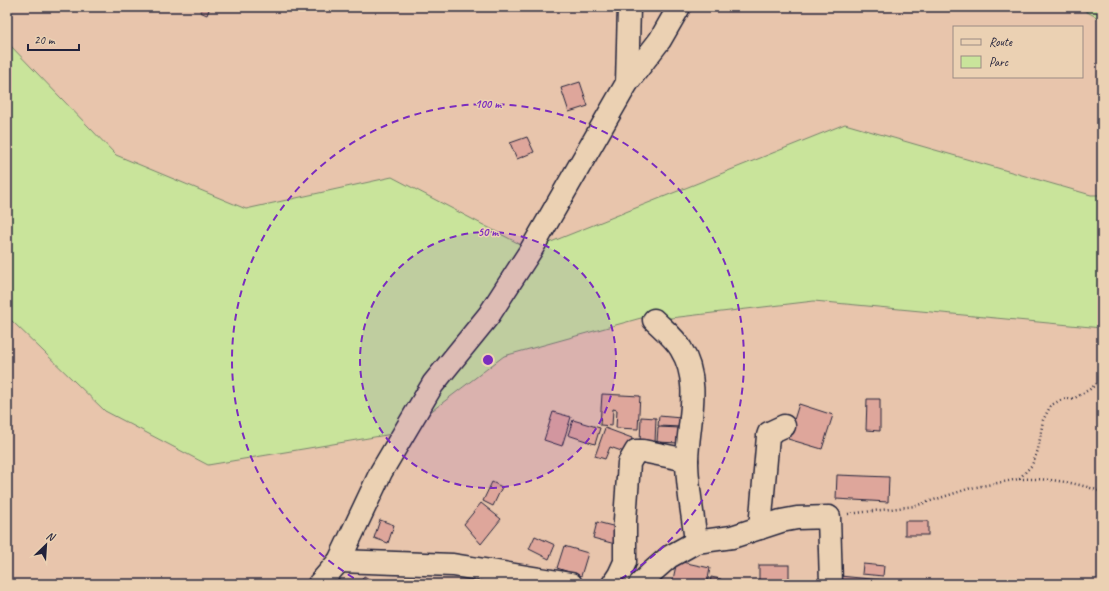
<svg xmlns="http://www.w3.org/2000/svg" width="1109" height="591" font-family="Caveat,sans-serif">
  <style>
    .green { fill: #c9e49b; stroke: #76836b }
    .building { fill: #dea69b; stroke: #22223b }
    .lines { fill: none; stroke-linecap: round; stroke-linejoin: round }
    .minor-casing { stroke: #22223b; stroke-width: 25 }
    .path { stroke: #22223b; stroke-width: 2.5; stroke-dasharray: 1 3; stroke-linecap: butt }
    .minor { stroke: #ebd1b3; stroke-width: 22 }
    .ring { fill: none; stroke: #7b2cbf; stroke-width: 2; stroke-dasharray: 7 5 }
    .centre { fill: #7b2cbf; stroke: #ebd1b3; stroke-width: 2 }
    .ring-label { font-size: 12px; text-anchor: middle; font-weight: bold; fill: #7b2cbf; stroke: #ebd1b3; stroke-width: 3; stroke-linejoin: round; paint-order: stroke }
  </style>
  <rect width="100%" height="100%" fill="#e8c5ac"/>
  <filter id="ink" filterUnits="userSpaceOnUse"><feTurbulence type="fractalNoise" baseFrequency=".025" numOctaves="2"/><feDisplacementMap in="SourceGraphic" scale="8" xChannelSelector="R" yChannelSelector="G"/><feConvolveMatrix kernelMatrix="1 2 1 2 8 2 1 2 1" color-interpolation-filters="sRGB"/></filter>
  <g filter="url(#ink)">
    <g class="green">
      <path d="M1078 7H1102V20Z"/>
      <path d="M7 42 116 155 246 209 392 177 531 250 845 124 1091 195H1102V328L814 301 654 320 641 318 504 356 404 432 208 465 105 411 12 321 7 319Z"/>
    </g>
    <g class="building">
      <path d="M202 7H210L207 15 200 12Z"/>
      <path d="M580 82 588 106 569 112 561 88Z"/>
      <path d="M527 137 534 152 517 159 510 143Z"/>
      <path d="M602 394 640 396 638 429 616 428 617 410 613 409 612 426 600 425Z"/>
      <path d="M867 399H880V431L866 430Z"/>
      <path d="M799 404 833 415 822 449 788 439Z"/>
      <path d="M553 412 571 417 562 446 544 440Z"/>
      <path d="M659 416 681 418V427L658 426Z"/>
      <path d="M641 417 656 418 655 443H640Z"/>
      <path d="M573 420 600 428 595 444 568 435Z"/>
      <path d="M658 427 680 428 679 443 657 442Z"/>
      <path d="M605 428 632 438 627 453 610 447 605 459 595 456Z"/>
      <path d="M837 475 889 477 888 502 836 499Z"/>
      <path d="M492 482 502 487 493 506 483 501Z"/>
      <path d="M481 503 501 519 481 544 464 524Z"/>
      <path d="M380 520 394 525 388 543 374 538Z"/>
      <rect x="905" y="521" width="23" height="14"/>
      <path d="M597 522 620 528 615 544 593 538Z"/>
      <path d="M535 536 555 545 549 559 529 549Z"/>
      <path d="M564 546 588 553 581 576 557 568Z"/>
      <path d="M677 561 710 568 707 584H672Z"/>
      <path d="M863 564 884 566 883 576 862 574Z"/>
      <rect x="759" y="565" width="30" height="19"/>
      <path d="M364 576 378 584H360Z"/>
      <path d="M840 576 880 580V584H840Z"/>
      <path d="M711 577 721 579 720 584H710Z"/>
    </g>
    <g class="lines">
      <defs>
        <g id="minor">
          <path d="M627 83 629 7"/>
          <path d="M654 320C663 329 675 338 681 349 702 382 688 423 687 460 687 487 693 514 696 542"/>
          <path d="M760 528 768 436 769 433 784 426"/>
          <path d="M339 561 453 565 571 584"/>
          <path d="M319 584 339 561 381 472 433 384 489 315 531 250 627 83 660 40 679 7"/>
          <path d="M613 584 619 575 625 562V520L629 463 636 451H643L687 460"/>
          <path d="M640 584 653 571 669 557 696 542 732 537 781 521 797 518 829 517 831 584"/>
        </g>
      </defs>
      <use href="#minor" class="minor-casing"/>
      <g class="path">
        <path d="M1019 479C1047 478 1076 482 1102 492"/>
        <path d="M848 514 915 506 971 488 1019 479 1032 465 1038 450 1043 420 1051 405 1061 400 1075 398 1090 389 1102 380"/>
      </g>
      <use href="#minor" class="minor"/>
    </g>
  </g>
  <circle cx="488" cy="360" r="128" fill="#7b2cbf" fill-opacity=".12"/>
  <g class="ring">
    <circle cx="488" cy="360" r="128"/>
    <path d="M364 584A256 256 0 1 1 612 584"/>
  </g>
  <circle cx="488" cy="360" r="6" class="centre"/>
  <g class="ring-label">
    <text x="488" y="108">100 m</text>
    <text x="488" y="236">50 m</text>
  </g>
  <rect width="1109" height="591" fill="none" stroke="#ebd1b3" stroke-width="24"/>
  <rect x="12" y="12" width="1085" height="567" fill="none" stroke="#22223b" stroke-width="1.5" filter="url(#ink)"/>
  <rect x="953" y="26" width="130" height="52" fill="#ebd1b3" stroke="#9b8b83"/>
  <rect x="961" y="39" width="20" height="6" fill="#ebd1b3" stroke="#9b8b83"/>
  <text x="989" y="46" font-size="12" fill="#22223b">Route</text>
  <rect x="961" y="56" width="20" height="12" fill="#c9e49b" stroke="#9b8b83"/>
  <text x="989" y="66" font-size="12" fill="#22223b">Parc</text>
  <g transform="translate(46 545) rotate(25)" stroke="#ebd1b3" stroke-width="3" paint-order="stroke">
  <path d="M0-3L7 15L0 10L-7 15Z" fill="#22223b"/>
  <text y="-6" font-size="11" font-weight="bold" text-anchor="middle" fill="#22223b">N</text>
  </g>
  <path d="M28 44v6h51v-6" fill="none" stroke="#22223b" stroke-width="2"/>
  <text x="34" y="44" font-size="12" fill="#22223b" stroke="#ebd1b3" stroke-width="3" paint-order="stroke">20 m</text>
</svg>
